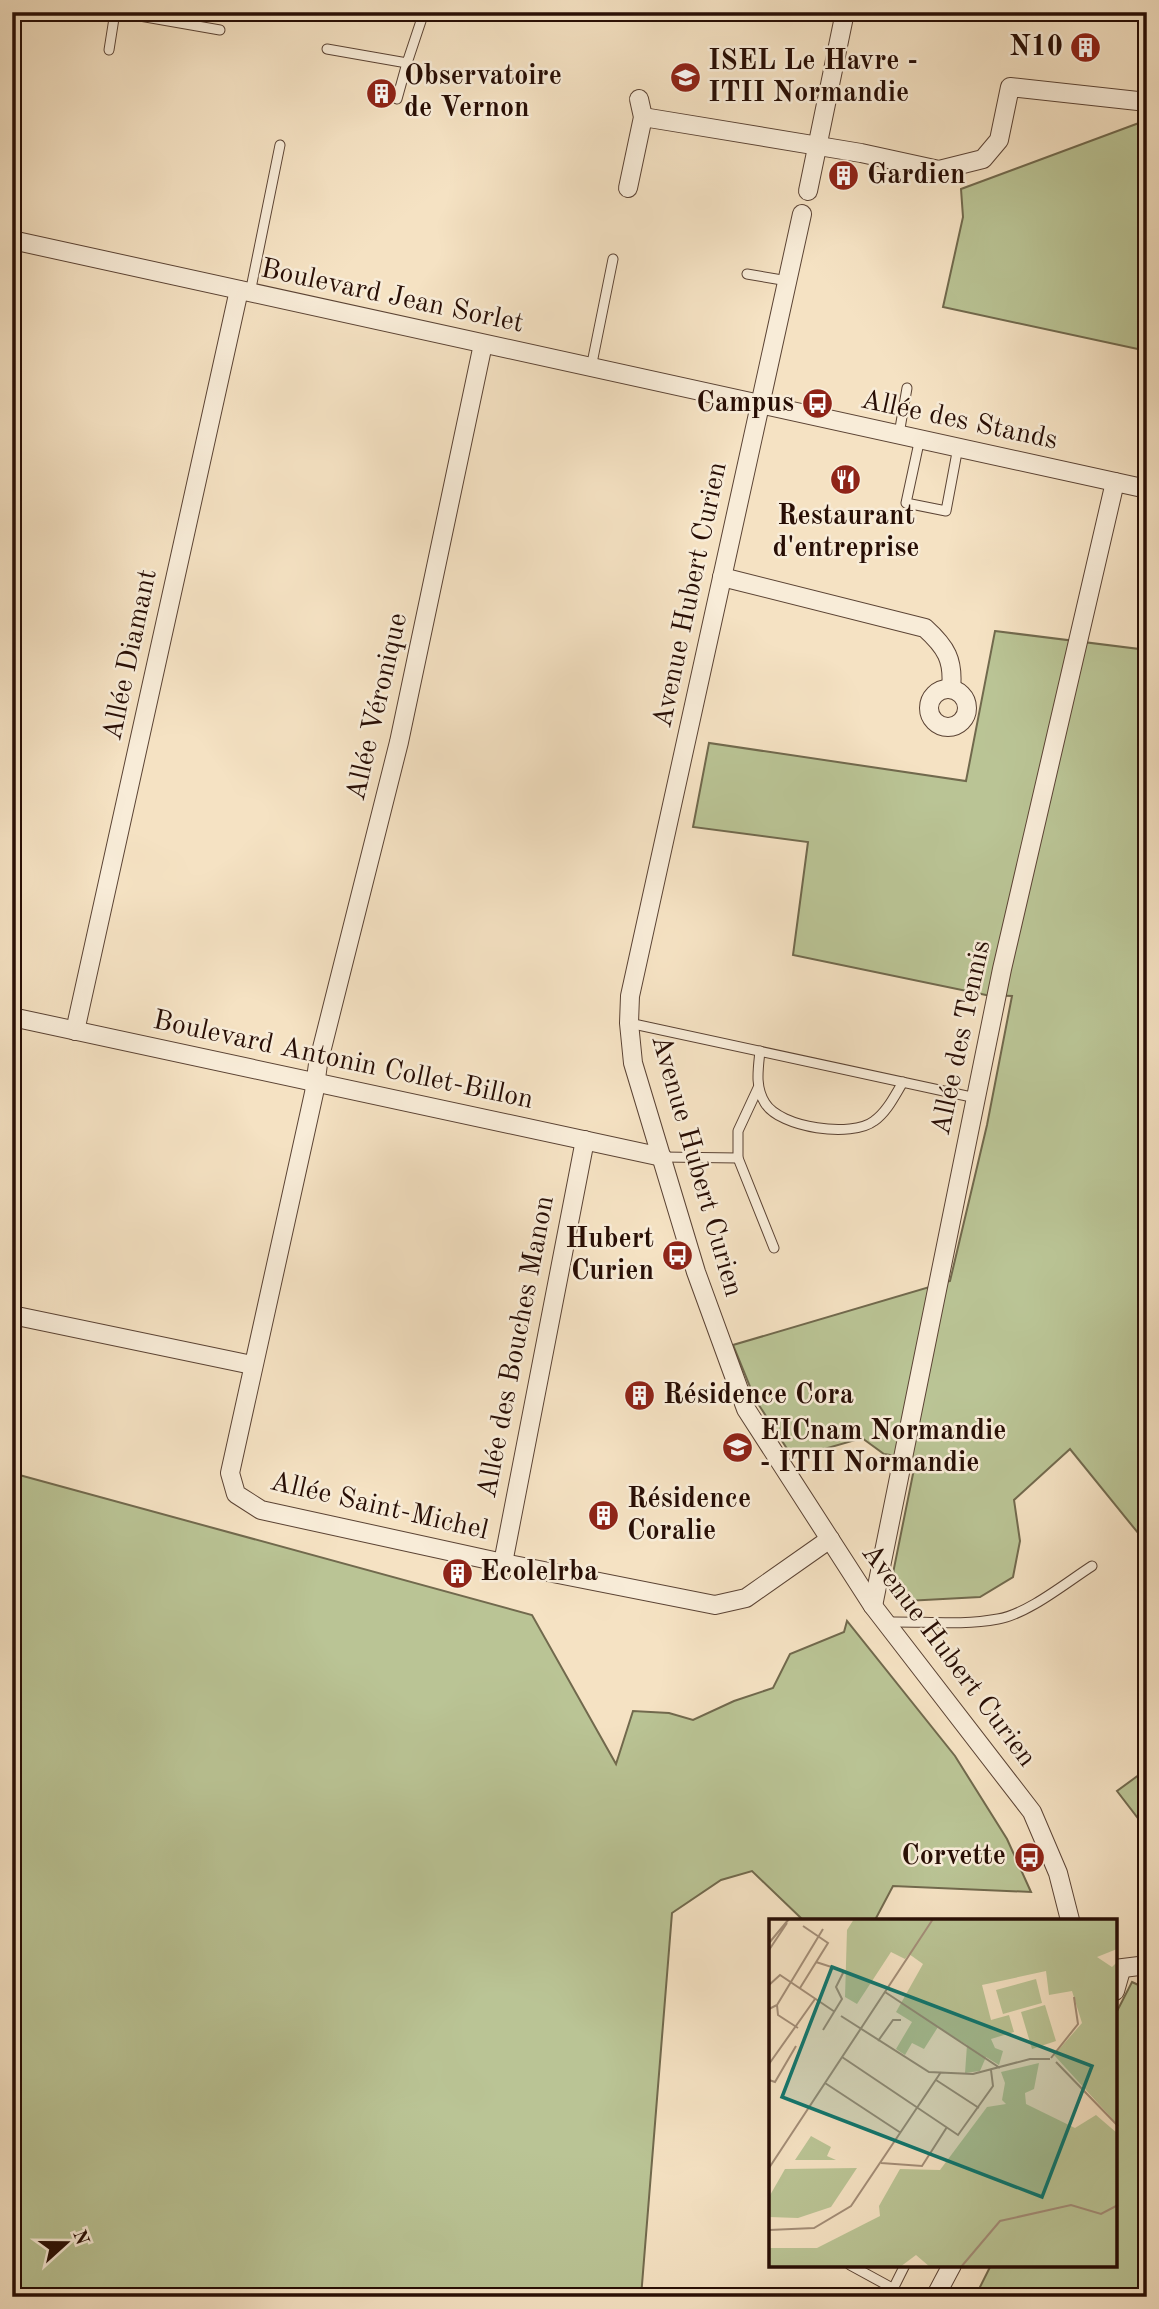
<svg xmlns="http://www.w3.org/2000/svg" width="1159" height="2309" font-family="'Old Standard TT',serif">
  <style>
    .green { fill: #bac495; stroke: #71694d; stroke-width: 2 }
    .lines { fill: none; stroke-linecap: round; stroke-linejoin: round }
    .lane-casing { stroke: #5b4334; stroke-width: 11 }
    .street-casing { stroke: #5b4334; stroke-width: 20 }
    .lane { stroke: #f8ecd8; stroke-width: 9 }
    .street { stroke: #f8ecd8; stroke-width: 18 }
    .labels { text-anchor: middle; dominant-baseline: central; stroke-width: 5; stroke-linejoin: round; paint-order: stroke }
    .poi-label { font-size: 28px; font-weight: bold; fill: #280e05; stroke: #f8ecd8; text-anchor: start }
    .street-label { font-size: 28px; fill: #280e05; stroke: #f8ecd8 }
    .inset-road { fill: none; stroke: #a38d77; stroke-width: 2 }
    .view { fill: #0f766e; fill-opacity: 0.15; stroke: #0f766e; stroke-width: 3.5 }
    .inset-edge { fill: none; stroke: #280e05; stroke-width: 3.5 }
  </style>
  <rect width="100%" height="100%" fill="#f5e2c3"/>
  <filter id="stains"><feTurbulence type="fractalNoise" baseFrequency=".00286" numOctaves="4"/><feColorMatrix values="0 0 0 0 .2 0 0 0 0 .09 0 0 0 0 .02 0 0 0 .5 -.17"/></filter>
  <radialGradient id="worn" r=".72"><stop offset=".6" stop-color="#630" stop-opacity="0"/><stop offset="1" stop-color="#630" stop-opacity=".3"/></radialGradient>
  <g class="green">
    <path d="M1147 120V351L943 307 963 217 961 189Z"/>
    <path d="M995 631 1147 650V1544L1070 1449 1014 1500 1020 1541 1013 1577 980 1597 906 1601 890 1588 916 1459 884 1454 862 1438 793 1458 755 1399 733 1345 950 1281 987 1125 1012 996 986 995 793 955 808 842 693 827 709 743 966 781Z"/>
    <path d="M12 1473 532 1615 616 1764 633 1711 669 1713 693 1720 734 1701 773 1688 790 1654 844 1632 847 1621 955 1756 1007 1839 1031 1892 893 1886 875 1920H803L752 1871 721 1880 672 1913 641 2297H12Z"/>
    <path d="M1147 1769V1830L1117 1791Z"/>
    <path d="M1132 1982 1147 1989V2297H975L991 2265H1115V2015Z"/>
  </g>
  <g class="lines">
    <defs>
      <g id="lane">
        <path d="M117 12 220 30"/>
        <path d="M327 49 407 63 424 12"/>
        <path d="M109 50 115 12"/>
        <path d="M397 99 407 63"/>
        <path d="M747 274 788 281"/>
        <path d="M250 293 280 145"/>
        <path d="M591 368 613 259"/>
        <path d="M899 434 907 388"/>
        <path d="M920 438 906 503 946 511 958 447"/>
        <path d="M629 1023 976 1098"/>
        <path d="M760 1051C758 1070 755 1087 765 1103 780 1128 852 1138 874 1121 887 1112 895 1095 903 1082"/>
        <path d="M758 1088 738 1131V1158L774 1248"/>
        <path d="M662 1157 738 1158"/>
        <path d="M885 1622C923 1621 961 1626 998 1619 1028 1614 1067 1582 1092 1566"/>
        <path d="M850 2265 894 2289"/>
        <path d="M889 2297 905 2265"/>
      </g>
      <g id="street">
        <path d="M643 117 861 153 939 170 983 159 999 140 1010 87 1147 102"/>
        <path d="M628 188 643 117 639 99"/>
        <path d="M808 191 845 12"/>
        <path d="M802 214 630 996 629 1023 633 1063 696 1272 746 1409 873 1606 1032 1812 1058 1873 1070 1920"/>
        <path d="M12 240 1147 489"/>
        <path d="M483 344 399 742 318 1064 314 1093 230 1473 236 1494 261 1510 503 1563 715 1605 746 1598 830 1539"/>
        <path d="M722 577 925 628C946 647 954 660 951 689"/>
        <circle cx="948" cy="708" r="19"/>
        <path d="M12 1017 662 1157"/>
        <path d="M75 1031 239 290"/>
        <path d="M12 1315 252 1365"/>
        <path d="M503 1563 585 1140"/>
        <path d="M873 1606 1002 969 1115 482"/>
        <path d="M1115 1969 1147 1965"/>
        <path d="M1115 1991 1121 1970"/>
        <path d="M935 2297 952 2265"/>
      </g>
    </defs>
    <use href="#lane" class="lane-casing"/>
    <use href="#street" class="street-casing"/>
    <use href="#lane" class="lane"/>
    <use href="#street" class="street"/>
  </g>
  <defs>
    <symbol id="building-disc" viewBox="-11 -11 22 22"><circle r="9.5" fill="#8f2418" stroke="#f8ecd8"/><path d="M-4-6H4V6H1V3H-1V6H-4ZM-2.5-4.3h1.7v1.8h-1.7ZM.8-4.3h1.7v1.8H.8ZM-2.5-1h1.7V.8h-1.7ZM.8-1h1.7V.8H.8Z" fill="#fff"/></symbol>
    <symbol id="university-disc" viewBox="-11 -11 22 22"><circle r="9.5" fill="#8f2418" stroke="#f8ecd8"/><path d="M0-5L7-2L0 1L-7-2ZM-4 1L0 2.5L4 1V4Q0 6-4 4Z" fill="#fff"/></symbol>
    <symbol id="bus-disc" viewBox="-11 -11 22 22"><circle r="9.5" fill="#8f2418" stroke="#f8ecd8"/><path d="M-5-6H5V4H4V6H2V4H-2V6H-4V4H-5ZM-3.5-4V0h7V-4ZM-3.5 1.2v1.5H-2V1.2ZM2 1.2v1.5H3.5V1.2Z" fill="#fff"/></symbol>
    <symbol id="restaurant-disc" viewBox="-11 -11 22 22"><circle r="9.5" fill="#8f2418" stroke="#f8ecd8"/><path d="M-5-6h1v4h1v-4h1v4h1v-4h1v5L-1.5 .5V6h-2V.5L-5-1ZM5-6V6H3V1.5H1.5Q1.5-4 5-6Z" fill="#fff"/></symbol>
  </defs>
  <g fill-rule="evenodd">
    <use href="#building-disc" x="1068" y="30" width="35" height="35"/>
    <use href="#university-disc" x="668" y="60" width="35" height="35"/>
    <use href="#building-disc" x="364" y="76" width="35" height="35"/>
    <use href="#building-disc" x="826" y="158" width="35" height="35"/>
    <use href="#bus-disc" x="800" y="386" width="35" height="35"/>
    <use href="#restaurant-disc" x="828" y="462" width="35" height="35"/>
    <use href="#bus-disc" x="660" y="1238" width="35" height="35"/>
    <use href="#building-disc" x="622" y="1378" width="35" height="35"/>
    <use href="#university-disc" x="720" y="1430" width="35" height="35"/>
    <use href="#building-disc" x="586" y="1498" width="35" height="35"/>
    <use href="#building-disc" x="440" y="1556" width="35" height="35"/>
    <use href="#bus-disc" x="1012" y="1840" width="35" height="35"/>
  </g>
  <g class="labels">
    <g class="poi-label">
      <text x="1063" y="48" text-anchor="end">N10</text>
      <text x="708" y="62">ISEL Le Havre -<tspan x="708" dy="32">ITII Normandie</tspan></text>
      <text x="404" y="77">Observatoire<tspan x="404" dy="32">de Vernon</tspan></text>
      <text x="867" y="176">Gardien</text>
      <text x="794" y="404" text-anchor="end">Campus</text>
      <text x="846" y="517" text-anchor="middle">Restaurant<tspan x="846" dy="32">d'entreprise</tspan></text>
      <text x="654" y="1240" text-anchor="end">Hubert<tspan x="654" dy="32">Curien</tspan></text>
      <text x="663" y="1396">Résidence Cora</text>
      <text x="760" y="1432">EICnam Normandie<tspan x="760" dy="32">- ITII Normandie</tspan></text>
      <text x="627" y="1500">Résidence<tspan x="627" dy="32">Coralie</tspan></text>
      <text x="480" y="1573">Ecolelrba</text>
      <text x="1006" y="1857" text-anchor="end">Corvette</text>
    </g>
    <g class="street-label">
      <text transform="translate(392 297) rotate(12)">Boulevard Jean Sorlet</text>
      <text transform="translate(959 421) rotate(12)">Allée des Stands</text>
      <text transform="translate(691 595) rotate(-78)">Avenue Hubert Curien</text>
      <text transform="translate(131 655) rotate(-78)">Allée Diamant</text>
      <text transform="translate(378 707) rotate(-77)">Allée Véronique</text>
      <text transform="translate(962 1038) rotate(-78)">Allée des Tennis</text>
      <text transform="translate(343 1061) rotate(12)">Boulevard Antonin Collet-Billon</text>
      <text transform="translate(696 1166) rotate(74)">Avenue Hubert Curien</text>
      <text transform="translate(517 1347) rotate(-79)">Allée des Bouches Manon</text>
      <text transform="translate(379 1507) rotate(13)">Allée Saint-Michel</text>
      <text transform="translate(948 1656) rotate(53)">Avenue Hubert Curien</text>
    </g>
  </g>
  <g transform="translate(769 1919)">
    <rect width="348" height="348" fill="#f5e2c3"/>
    <path d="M85 0H348V30L328 38 343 48 348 43V205L285 136 313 104 303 72 280 76 277 52 213 66 222 101 240 96 245 113 222 120 226 129 234 132 230 146 217 138 211 152 196 154 198 126 169 108 155 130 143 124 136 136 127 130 143 103 127 93 154 45 140 35 136 40 122 33 88 85 76 78 78 11ZM267 60 273 84 234 95 227 71ZM276 86 287 122 263 130 252 93ZM270 144 265 170 256 174 257 185 306 209 327 196 348 214V348H161L147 336 131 348H0V329H48L111 297 110 287 131 250 171 251 218 188 237 185 233 181 236 164 232 153ZM42 217 62 228 58 237 67 241H26ZM88 249 62 288 29 299 0 298V278L16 250Z" fill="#bac495"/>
    <path class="inset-road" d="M0 24 20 0M0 31 18 4M47 43 75 52 67 68 73 80 54 111M0 66 11 56 66 93M31 69 59 24 34 7M116 73 231 149M8 86 9 96 29 109M0 90 8 86 54 10M72 97 160 153 204 155 261 140H281M109 122 124 101H132M73 138 189 216 224 167 222 151M282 139 309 105 305 78M287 143 349 207M0 145 46 80M0 161 6 163 27 127M167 161 210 189M56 164 132 214M112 244 153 247 178 208M0 249 164 0M0 311 45 309 82 287 172 153M192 348 231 302 302 286 332 295 349 286"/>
    <path class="view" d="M63 48 323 147 273 278 13 178Z"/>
    <rect width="348" height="348" class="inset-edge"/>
  </g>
  <rect width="1159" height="2309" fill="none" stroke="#f5e2c3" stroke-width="42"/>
  <rect x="14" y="14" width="1131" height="2281" fill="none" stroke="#280e05" stroke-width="3.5"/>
  <rect x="21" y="21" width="1117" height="2267" fill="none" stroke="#280e05" stroke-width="2"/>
  <g transform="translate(66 2243) rotate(69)" stroke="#f8ecd8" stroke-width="5" paint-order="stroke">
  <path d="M0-5L12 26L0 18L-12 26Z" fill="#280e05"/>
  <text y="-10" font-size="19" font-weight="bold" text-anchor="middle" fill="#280e05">N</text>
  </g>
  <rect width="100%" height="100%" filter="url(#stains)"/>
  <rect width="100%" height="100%" fill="url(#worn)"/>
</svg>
